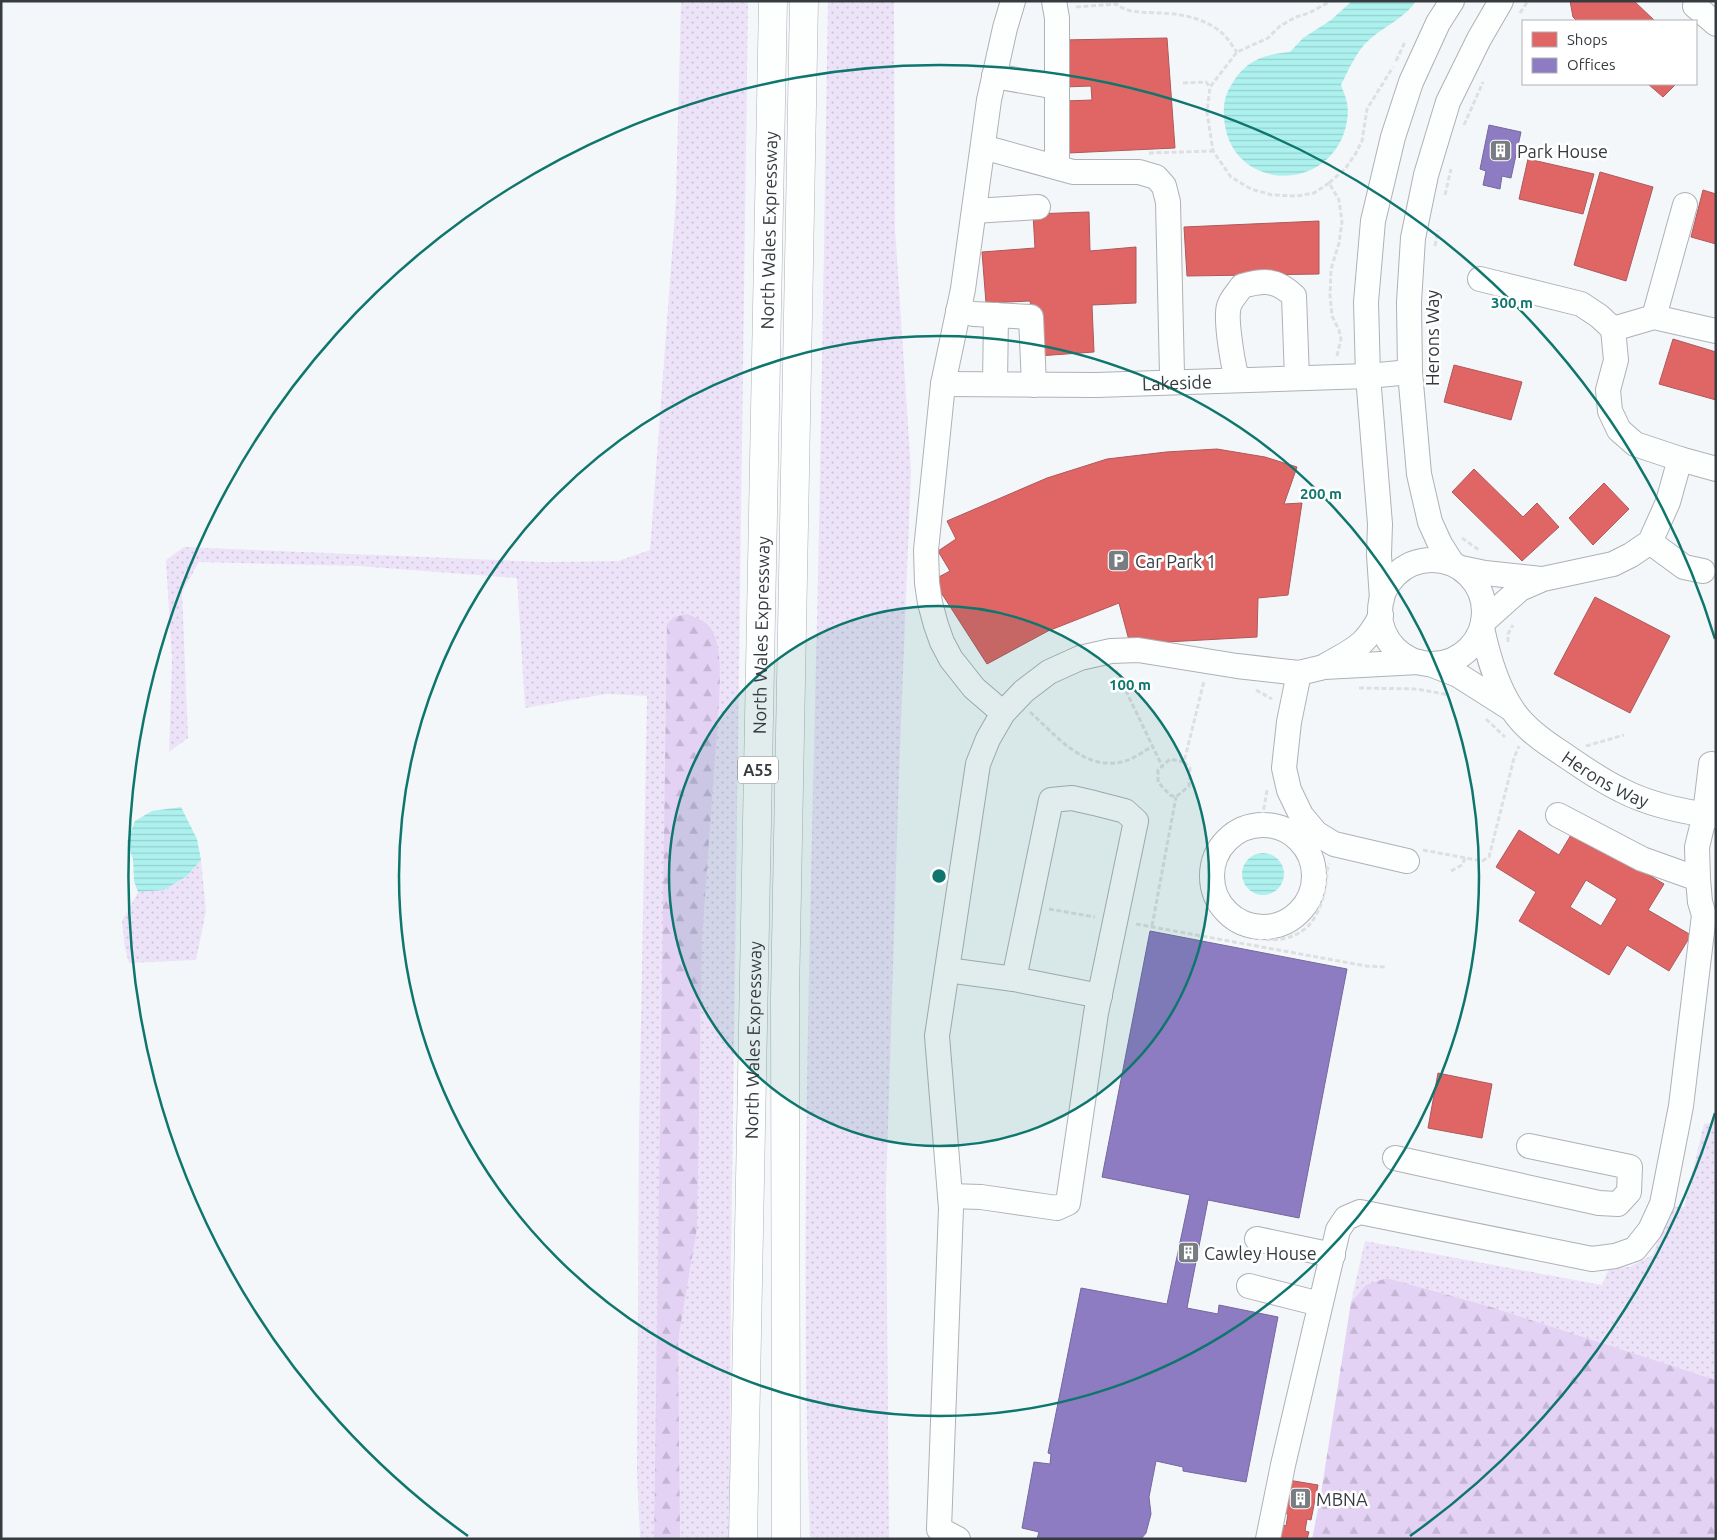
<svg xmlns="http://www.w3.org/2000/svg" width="1717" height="1540" font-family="Ubuntu,sans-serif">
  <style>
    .grass { fill: url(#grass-dots) }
    .forest { fill: url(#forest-firs) }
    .water { fill: url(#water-rules) }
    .shops { fill: #e06666; stroke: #ad595b; fill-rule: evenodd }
    .offices { fill: #8e7cc3; stroke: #74689c }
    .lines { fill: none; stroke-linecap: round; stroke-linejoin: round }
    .minor-casing { stroke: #aeb1b5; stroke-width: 26 }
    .highway-casing { stroke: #aeb1b5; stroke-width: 29 }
    .path { stroke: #dedfe0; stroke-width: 3; stroke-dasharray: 5 2.5; stroke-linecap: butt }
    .minor { stroke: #fdfefe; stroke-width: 24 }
    .highway { stroke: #fdfefe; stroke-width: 28 }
    .ring { fill: none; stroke: #0f766e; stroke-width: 2.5 }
    .labels { text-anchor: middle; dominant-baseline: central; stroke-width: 5; stroke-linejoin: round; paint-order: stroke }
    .shield { fill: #fff; stroke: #727679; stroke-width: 1 }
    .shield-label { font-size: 16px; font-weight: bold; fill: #363b40 }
    .poi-label { font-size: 18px; fill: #363b40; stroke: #fff; text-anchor: start }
    .street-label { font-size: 18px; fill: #363b40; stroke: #fff }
    .centre { fill: #0f766e; stroke: #fff; stroke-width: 2.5 }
    .ring-label { font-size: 15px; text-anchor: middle; font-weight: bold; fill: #0f766e; stroke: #fff; stroke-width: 5; stroke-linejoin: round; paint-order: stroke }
  </style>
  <defs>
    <pattern id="grass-dots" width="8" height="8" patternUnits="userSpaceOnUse" patternTransform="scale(1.25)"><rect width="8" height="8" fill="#ede3f9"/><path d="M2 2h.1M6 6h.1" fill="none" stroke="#ccc4d6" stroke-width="1.8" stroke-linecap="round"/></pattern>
    <pattern id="forest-firs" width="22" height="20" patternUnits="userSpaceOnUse" patternTransform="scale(1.25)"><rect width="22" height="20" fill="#e4d2f5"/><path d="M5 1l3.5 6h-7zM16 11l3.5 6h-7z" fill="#c4b5d3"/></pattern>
    <pattern id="water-rules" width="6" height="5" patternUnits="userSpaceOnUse" patternTransform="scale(1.25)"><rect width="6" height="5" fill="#adf1ee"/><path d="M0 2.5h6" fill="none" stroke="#95d0cd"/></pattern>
  </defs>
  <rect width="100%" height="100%" fill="#f4f7fa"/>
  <g class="grass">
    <path d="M681 1H748L731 1261 730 1539H640L637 1473 639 1130 647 696 606 694 525 708 517 578 358 566 199 562 182 592 188 738 169 752 172 660 166 560 184 547 543 562 618 561 650 550 676 199Z"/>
    <path d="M828 1H894L895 228 911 471 899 772 886 1189 889 1539H810C800 1261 809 982 815 704 821 470 824 236 828 1Z"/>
    <path d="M201 860 206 911 196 960 129 963 125 949 122 921 138 892 164 890 187 876Z"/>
    <path d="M1716 1122V1380L1488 1306 1387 1278 1351 1302 1365 1241 1602 1285 1609 1268 1629 1267 1653 1255 1669 1206 1684 1207 1704 1124Z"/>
  </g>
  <g class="forest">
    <path d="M687 614C694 617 703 620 708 625 723 640 720 682 719 702L702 938 697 1228 678 1340 680 1539H654L667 624 674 617Z"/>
    <path d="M1387 1278 1488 1306 1716 1380V1539H1312L1320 1500 1351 1302 1366 1285Z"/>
  </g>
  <g class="water">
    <path d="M1352 1H1416C1405 18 1385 26 1370 39 1357 50 1349 69 1341 85 1343 91 1346 97 1347 103 1349 113 1347 124 1344 133 1323 193 1236 189 1225 126 1223 114 1223 100 1229 89 1244 61 1260 55 1290 52L1303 38 1331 20Z"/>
    <path d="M181 807 197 839 201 860 187 876 164 890 138 892 134 881 133 859 127 842 135 821 152 811Z"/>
    <circle cx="1263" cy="874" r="21"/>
  </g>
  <g class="shops">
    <path d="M1570 1H1634L1655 21H1577L1573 17Z"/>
    <path d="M1167 38 1175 148 1068 153 1065 101 1092 100 1091 86 1064 87 1062 40Z"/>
    <path d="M1648 84H1676L1663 97Z"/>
    <path d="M1528 159 1594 174 1583 214 1519 199Z"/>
    <path d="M1600 172 1653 187 1626 281 1574 265Z"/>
    <path d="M1703 190 1716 194V244L1691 237Z"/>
    <path d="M1089 212 1090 251 1136 247V303L1092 305 1094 352 1038 356 1030 301 986 303 982 252 1035 248 1033 214Z"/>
    <path d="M1319 221V274L1187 276 1184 227Z"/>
    <path d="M1673 339 1716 352V400L1659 384Z"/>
    <path d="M1454 365 1522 382 1511 420 1444 402Z"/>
    <path d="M1217 449 1265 457 1297 467 1284 504 1302 503 1288 595 1258 598 1257 637 1130 644 1119 603 1048 631 987 664 933 580 950 571 938 551 956 539 947 521 1047 478 1107 459 1166 452Z"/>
    <path d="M1474 469 1523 517 1537 503 1559 527 1522 561 1452 492Z"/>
    <path d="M1604 483 1629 509 1593 545 1569 518Z"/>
    <path d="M1595 597 1670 636 1630 713 1554 674Z"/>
    <path d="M1519 830 1559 855 1574 830 1664 884 1648 910 1691 935 1669 971 1627 945 1609 975 1519 921 1536 892 1496 867ZM1586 880 1617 899 1601 926 1570 907Z"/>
    <path d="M1438 1073 1492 1084 1482 1138 1428 1128Z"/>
    <path d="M1288 1480 1318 1485 1311 1520 1307 1519 1305 1531 1309 1532 1307 1539H1277L1280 1524 1286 1526 1288 1514 1282 1513Z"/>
  </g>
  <g class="offices">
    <path d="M1489 125 1521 132 1511 178 1502 176 1500 189 1483 185 1486 171 1480 169Z"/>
    <path d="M1150 931 1347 969 1299 1218 1208 1200 1187 1308 1218 1314 1219 1305 1278 1317 1246 1482 1183 1471V1467L1156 1461 1149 1497 1151 1514 1146 1533 1141 1539H1037L1039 1532 1022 1528 1034 1462 1050 1464 1051 1454 1048 1453 1081 1288 1167 1304 1190 1195 1102 1177Z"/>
  </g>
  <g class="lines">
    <defs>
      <g id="minor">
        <path d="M1054 1 1057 18V167"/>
        <path d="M1695 6 1716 24"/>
        <path d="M994 76 1057 87"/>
        <path d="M983 147 1073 172H1139L1156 177 1164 186 1168 202 1172 374 1174 382"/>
        <path d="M974 211 1038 207"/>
        <path d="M1480 279 1581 304 1599 316 1613 329"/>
        <path d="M958 311 974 314 1031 317 1034 385"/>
        <path d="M1654 317 1685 205"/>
        <path d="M1613 329 1654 317 1716 331"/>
        <path d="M1238 380C1233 368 1225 318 1229 306 1231 299 1238 292 1242 286 1264 280 1276 279 1294 296L1297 378"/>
        <path id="s1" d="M943 384 1096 385 1368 376 1410 372"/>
        <path d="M995 384 996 315"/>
        <path d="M1680 459 1716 469"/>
        <path d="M1650 542 1684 567 1703 571"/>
        <circle cx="1432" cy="612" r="52"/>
        <path d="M1452 563 1440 544 1430 522 1419 474 1410 372 1409 302 1413 238 1426 175 1448 102 1479 39 1501 1"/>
        <path d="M1461 568 1485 573 1541 579"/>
        <path d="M1382 599 1379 555 1380 524 1368 376 1366 302 1373 221 1393 137 1411 82 1438 23 1452 1"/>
        <path d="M1483 622 1520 589 1543 579 1613 564 1631 555 1650 542 1668 502 1680 459 1635 444 1619 430 1610 411 1608 390 1616 360 1613 329"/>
        <path id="s2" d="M1482 628C1488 656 1496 685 1512 709 1524 728 1544 742 1563 754 1582 767 1600 780 1621 790 1650 805 1683 812 1716 816"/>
        <path d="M1430 664 1458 675 1510 708"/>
        <path d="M1325 666C1354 649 1365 647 1381 615"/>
        <path d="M1299 673 1289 722 1284 768 1289 790 1301 815 1316 833 1334 844 1407 861"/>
        <path d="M1003 713 974 688 951 659 942 642 936 625 930 603 927 583 926 550 943 384 963 289 989 100 1005 28 1013 1"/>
        <path d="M1558 815 1642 859 1698 879"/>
        <circle cx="1263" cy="876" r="51"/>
        <path d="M947 970 1014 979 1051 800 1072 798 1094 803 1125 811 1136 821 1096 1013 1068 1203 1057 1208 981 1197 950 1196"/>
        <path d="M1014 979 1100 996"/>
        <path d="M1395 1158 1599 1203 1618 1204 1629 1192 1630 1167 1529 1146"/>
        <path d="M1257 1239 1333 1255"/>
        <path d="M1249 1286 1320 1304"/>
        <path d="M958 1539 939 1529 951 1208 937 1036 978 764 988 739 1003 713 1024 691 1049 672 1080 658 1111 651 1138 650 1237 666 1299 673 1324 667 1419 662"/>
        <path d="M1268 1539 1283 1465 1338 1230 1346 1218 1360 1212 1592 1259 1615 1256 1635 1249 1650 1230 1662 1204 1681 1106 1704 915 1700 902 1698 879 1697 847 1705 814 1711 764"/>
      </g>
      <g id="highway">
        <path id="s3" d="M743 1539 773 1"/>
        <path d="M786 1539 785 996 804 1"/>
      </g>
    </defs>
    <use href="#minor" class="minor-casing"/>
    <use href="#highway" class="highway-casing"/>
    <g class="path">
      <path d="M1076 7 1116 4C1127 13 1142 12 1157 13 1179 13 1205 18 1222 33 1228 38 1232 46 1237 52"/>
      <path d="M1520 13 1528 1"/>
      <path d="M1396 61 1405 42"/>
      <path d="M1183 83 1206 82 1210 87"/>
      <path d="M1464 125 1483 82"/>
      <path d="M1149 153 1213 151"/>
      <path d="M1329 183 1314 193 1297 196 1272 195 1251 189 1231 177 1213 151 1207 112 1210 87 1237 52 1268 38 1280 26 1296 17 1309 13 1331 1"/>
      <path d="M1445 195 1451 169"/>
      <path d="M1435 246 1438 230"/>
      <path d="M1337 356 1341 339 1339 330 1332 316 1330 295 1331 269 1339 243 1342 222 1339 200 1329 183 1345 169 1356 153 1362 141 1367 109 1393 67"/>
      <path d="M1462 538 1479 550"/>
      <path d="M1508 642V634L1513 625"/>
      <path d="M1116 670 1162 766"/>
      <path d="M1359 688 1417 689 1449 695"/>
      <path d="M1256 690 1272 699"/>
      <path d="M1030 712C1056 735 1085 773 1125 761 1135 758 1144 751 1153 746"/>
      <path d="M1486 719 1505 737"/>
      <path d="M1586 746 1624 735"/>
      <path d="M1184 762 1170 759 1158 770V782L1170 795 1176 797 1189 786 1190 768 1184 762 1204 681"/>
      <path d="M1267 790 1263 814C1252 816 1237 818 1227 827 1181 867 1204 931 1263 939 1279 942 1298 937 1309 925 1319 914 1324 897 1326 883 1328 876 1325 870 1330 864"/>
      <path d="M1423 850 1482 861 1489 857 1514 758 1519 746"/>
      <path d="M1451 871 1462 865 1465 858"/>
      <path d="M1049 909 1095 917"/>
      <path d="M1136 924 1366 966 1386 967"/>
      <path d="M1152 926 1176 797"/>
    </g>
    <use href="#minor" class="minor"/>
    <use href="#highway" class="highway"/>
  </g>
  <circle cx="939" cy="876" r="270" fill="#0f766e" fill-opacity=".12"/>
  <g class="ring">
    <circle cx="939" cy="876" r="270"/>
    <circle cx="939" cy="876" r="540"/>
    <path d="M1715 1113A811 811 0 0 1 1410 1536M468 1536A811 811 0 1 1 1715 639"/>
  </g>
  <defs>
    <symbol id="building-square" viewBox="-11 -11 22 22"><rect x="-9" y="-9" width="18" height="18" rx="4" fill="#787d81" stroke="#fff"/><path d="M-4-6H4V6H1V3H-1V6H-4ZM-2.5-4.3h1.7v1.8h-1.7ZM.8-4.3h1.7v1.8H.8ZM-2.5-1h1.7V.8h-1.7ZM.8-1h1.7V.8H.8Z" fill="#fff"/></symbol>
    <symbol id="parking-square" viewBox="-11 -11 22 22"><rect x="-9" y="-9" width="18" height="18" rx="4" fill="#787d81" stroke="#fff"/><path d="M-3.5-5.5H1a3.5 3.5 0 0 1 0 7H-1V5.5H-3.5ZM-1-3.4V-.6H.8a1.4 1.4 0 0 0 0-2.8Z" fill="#fff"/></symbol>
  </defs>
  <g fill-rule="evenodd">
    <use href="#building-square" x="1488" y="138" width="25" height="25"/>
    <use href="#parking-square" x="1106" y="548" width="25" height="25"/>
    <use href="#building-square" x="1176" y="1240" width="25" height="25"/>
    <use href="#building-square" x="1288" y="1486" width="25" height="25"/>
  </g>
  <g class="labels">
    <rect class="shield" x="738" y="756.5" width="40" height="27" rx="4"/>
    <g class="shield-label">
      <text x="758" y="770">A55</text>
    </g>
    <g class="poi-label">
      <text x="1517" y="151">Park House</text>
      <text x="1135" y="561">Car Park 1</text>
      <text x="1204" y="1253">Cawley House</text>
      <text x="1316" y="1499">MBNA</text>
    </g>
    <g class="street-label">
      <text stroke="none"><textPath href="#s3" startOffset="1309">North Wales Expressway</textPath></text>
      <text transform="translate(1432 338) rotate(-90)">Herons Way</text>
      <text stroke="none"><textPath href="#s1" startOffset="234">Lakeside</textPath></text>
      <text stroke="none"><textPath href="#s3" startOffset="904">North Wales Expressway</textPath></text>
      <text stroke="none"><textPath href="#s2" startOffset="205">Herons Way</textPath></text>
      <text stroke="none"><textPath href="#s3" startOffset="499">North Wales Expressway</textPath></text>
    </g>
  </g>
  <circle cx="939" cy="876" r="8" class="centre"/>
  <g class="ring-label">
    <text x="1512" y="308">300 m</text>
    <text x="1321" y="499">200 m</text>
    <text x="1130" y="690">100 m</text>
  </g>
  <rect width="1717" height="1540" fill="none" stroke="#363b40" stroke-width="5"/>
  <rect x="1522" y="20" width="175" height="65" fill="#ffffff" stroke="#afb1b3"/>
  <rect x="1532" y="32" width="25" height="15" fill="#e06666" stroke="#afb1b3"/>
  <text x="1567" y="45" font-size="15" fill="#363b40">Shops</text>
  <rect x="1532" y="58" width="25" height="15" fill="#8e7cc3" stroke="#afb1b3"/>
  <text x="1567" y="70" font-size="15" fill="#363b40">Offices</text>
</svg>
